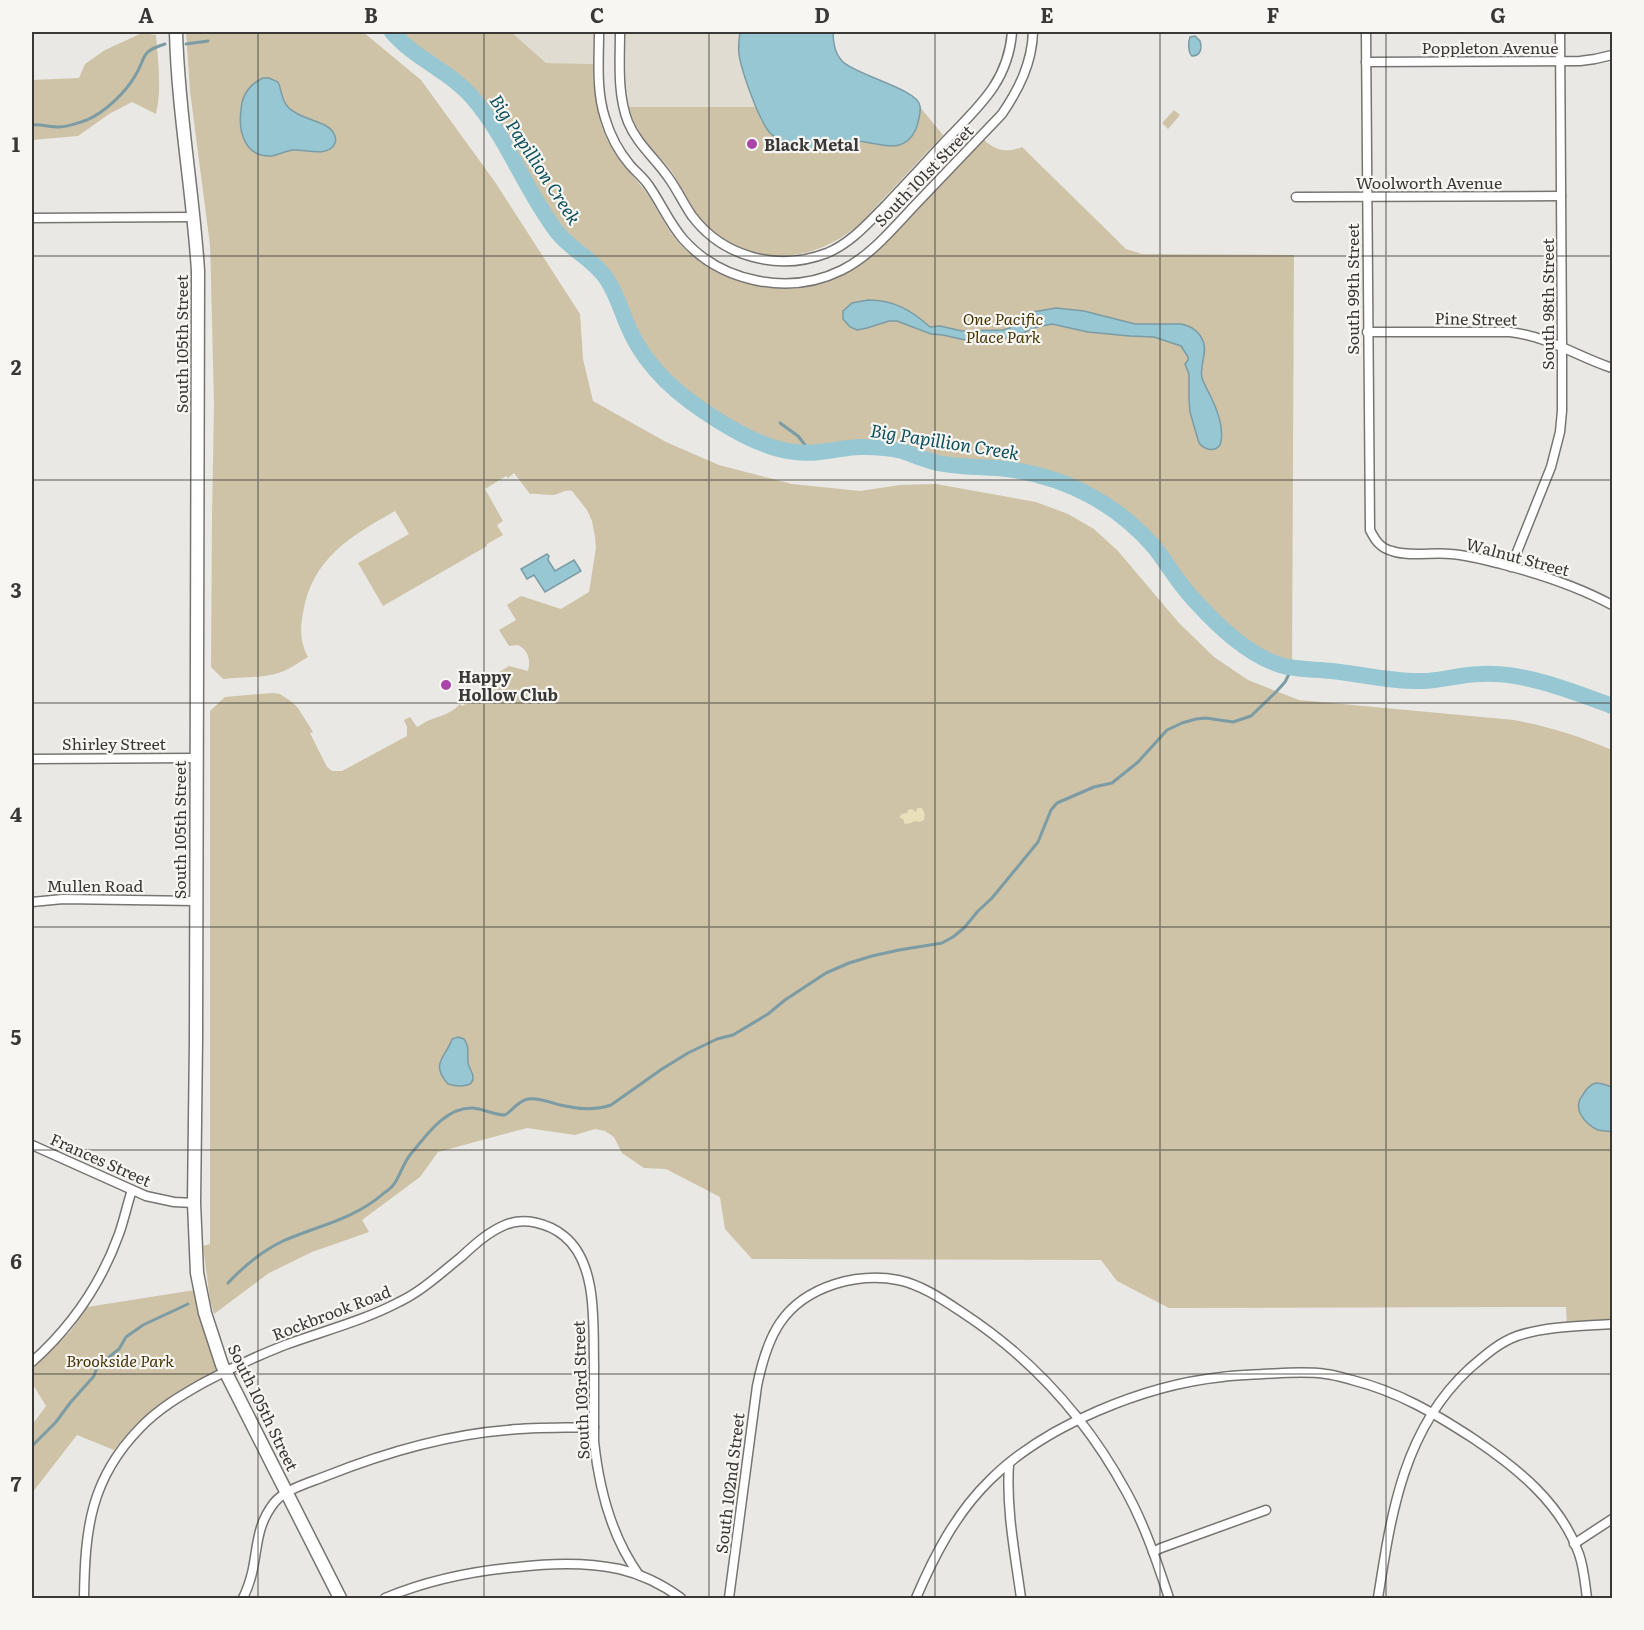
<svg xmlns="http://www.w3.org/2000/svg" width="1644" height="1630" font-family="Literata,serif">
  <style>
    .built { fill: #e1dcd1 }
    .green { fill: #cec2a7 }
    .sand { fill: #e9dfba }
    .water { fill: #97c7d3; stroke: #7b9ca4; stroke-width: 1.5 }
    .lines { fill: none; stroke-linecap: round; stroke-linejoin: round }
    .stream { stroke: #7b9ca4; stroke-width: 3 }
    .river { stroke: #97c7d3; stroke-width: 16 }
    .street-casing { stroke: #777572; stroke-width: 11 }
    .secondary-casing { stroke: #777572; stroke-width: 15 }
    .street { stroke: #fff; stroke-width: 8 }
    .secondary { stroke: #fff; stroke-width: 12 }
    .grid { fill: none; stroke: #393837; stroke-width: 1.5; stroke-opacity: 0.55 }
    .poi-dot { fill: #aa44a9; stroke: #f7f6f2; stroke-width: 2 }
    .labels { text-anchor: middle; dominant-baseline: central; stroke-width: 4.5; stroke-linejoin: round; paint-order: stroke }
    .street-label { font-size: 16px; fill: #393837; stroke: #f7f6f2 }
    .poi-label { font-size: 16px; font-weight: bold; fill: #393837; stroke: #f7f6f2; text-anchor: start }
    .park-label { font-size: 16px; font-style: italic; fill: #463403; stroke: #f7f6f2 }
    .water-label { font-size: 18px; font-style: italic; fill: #0c505e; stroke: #f7f6f2 }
    .neatline { fill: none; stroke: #393837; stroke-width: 2 }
    .grid-label { font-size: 20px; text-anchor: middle; font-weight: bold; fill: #393837 }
  </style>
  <rect width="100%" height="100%" fill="#eae8e4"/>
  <g class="built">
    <path d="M511 32H593V64L546 63Z"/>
    <path d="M626 32H740L739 52 741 62 756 107H629L626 82Z"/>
  </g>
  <g class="green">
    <path d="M186 32H363L421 80 495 182 580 314 583 359 593 401 666 442 719 465 792 484 860 491 900 485 936 484 1036 502 1068 514 1094 529 1118 551 1179 623 1214 657 1248 680 1299 700 1514 720C1550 727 1579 736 1612 750V1330H1567L1566 1307 1169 1308 1117 1281 1101 1260 752 1259 725 1229 720 1197 666 1169 644 1168 622 1153 614 1137 605 1131 595 1129 575 1135 527 1128 438 1152 420 1177 362 1220 369 1232 312 1252 269 1273 214 1314 210 1300 203 1246 210 1244V711L225 697 272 693 280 694 292 702 298 708 313 732 310 733 327 767 332 771H342L407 736V727L404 720 410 717 417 727C421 725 426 721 430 720 442 715 449 715 460 704L462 706 490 691 485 681 509 666 528 671C531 660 528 650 518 645L509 646 499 630 516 620 507 605 521 596 561 609 589 592 596 548 595 537 592 521 587 510 572 491C564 489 559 495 552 495 544 495 537 493 530 494L514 473 508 478 506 476 485 489 503 521 497 525 503 535 487 544V546L383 606 358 563 409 534 395 511C351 536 312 558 303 613 300 629 300 642 308 657 298 663 287 671 275 674 258 678 240 677 223 679L211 667 212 517 214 404 211 279 210 245 190 91Z"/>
    <path d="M392 32H511L546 63 593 64C593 100 599 134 622 163 631 175 642 185 650 198 660 214 667 230 680 244 717 284 774 298 826 281 834 279 843 276 851 271 874 256 892 236 911 216 935 190 959 165 984 140 996 151 1007 153 1022 147L1126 249 1142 254 1294 255 1292 668 1265 659 1253 652 1233 637 1196 602 1155 549 1130 522 1091 495 1064 483 1040 475 1015 470 939 463 900 451 884 448 855 446 814 453 779 449 759 443 735 431 697 405 667 382 642 351 631 332 615 292 604 276 595 264 571 247 558 232 530 189 507 146 473 98 462 88 401 42Z"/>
    <path d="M142 33 156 35C158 61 162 89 156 114L132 102 109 114 78 136 32 140V80L79 78 85 64 105 50Z"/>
    <path d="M629 107H756L761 121 771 134 777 138 818 149 845 142H863L917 124 920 107 943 135C923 156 904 177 884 198 872 210 861 224 848 233 802 266 742 264 703 221 690 208 683 190 674 175 667 163 655 154 647 143 638 132 633 120 629 107Z"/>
    <path d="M1174 110 1180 115 1168 129 1162 123Z"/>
    <path d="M195 1290 199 1314 219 1369C173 1393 146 1408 114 1450L77 1435 32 1493V1425L46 1406 32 1383V1369L70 1332 87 1307Z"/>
  </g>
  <path class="sand" d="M917 808H922L925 814 924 820 920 822 915 821 911 823 905 824 903 819 900 818 901 814 907 813 908 810 912 809 916 812Z"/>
  <g class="water">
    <path d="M740 32H833C833 42 834 53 842 61 855 75 918 89 920 106 921 113 918 123 916 129 903 158 877 141 855 141 836 142 820 152 801 147 791 145 779 141 771 134 760 124 741 70 739 54 738 47 739 39 740 32Z"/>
    <path d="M1195 36 1200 41C1202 48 1201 56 1192 56 1188 53 1188 42 1190 37Z"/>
    <path d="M263 78H269L278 82C282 90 281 100 288 107 299 120 328 120 334 134 336 137 336 140 335 143 329 158 305 149 293 150 285 151 278 155 271 156 245 157 238 132 241 110 242 95 250 84 263 78Z"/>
    <path d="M868 300C894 300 911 310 930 327L940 326 962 331 1003 330 1010 328 1033 312 1056 308 1084 311 1135 324H1181C1191 326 1199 331 1203 341 1208 353 1199 365 1202 378 1204 384 1207 389 1210 395 1217 409 1225 430 1220 445 1214 453 1204 449 1199 443L1190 412 1189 399V374L1185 364 1188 360V357L1181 346 1154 337 1130 336 1088 332 1052 324 1037 327 1013 337 977 341 965 340 943 335 931 334 897 321H889L867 328 857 330 850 327 843 319V311L852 303Z"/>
    <path d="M547 554 549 556 548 560 555 571 574 560 581 571 545 592 534 575 527 579 521 569Z"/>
    <path d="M458 1037 464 1039C470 1047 467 1053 468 1063 469 1068 473 1073 473 1077 474 1089 455 1086 448 1084 429 1063 447 1056 452 1039Z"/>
    <path d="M1596 1083 1603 1084 1612 1087V1132C1608 1131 1602 1131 1598 1130 1585 1124 1572 1109 1582 1096 1586 1090 1589 1085 1596 1083Z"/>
  </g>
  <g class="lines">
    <g class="stream">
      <path d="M186 44 208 41"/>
      <path d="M32 125C41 124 50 127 59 127 68 127 78 123 87 120 105 112 125 93 135 76 147 57 139 52 165 44"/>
      <path d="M780 423 798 436 805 445 814 453"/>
      <path d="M228 1283C244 1266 262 1251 283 1241 317 1226 355 1219 384 1193 387 1191 392 1187 394 1184 400 1176 403 1164 410 1155 426 1136 445 1107 473 1108 484 1109 494 1115 505 1115 513 1110 518 1101 528 1099 540 1097 553 1104 565 1106 579 1109 597 1110 611 1105L662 1069 688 1053 717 1039 733 1035 768 1014 785 1000 826 973 849 963 872 956 899 950 942 943 953 937 964 928 978 911 992 898 1038 842 1051 810 1057 803 1094 787 1112 783 1138 762 1167 730 1182 723 1196 719 1206 718 1233 722 1251 716 1276 692 1285 682 1292 668"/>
      <path d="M32 1446 56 1422 70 1403 94 1376 97 1367 119 1349 126 1337 143 1325 188 1304"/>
    </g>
    <path class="river" d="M392 32C415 59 450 71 473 98 508 139 525 190 557 232 571 250 593 259 606 278 618 295 622 315 631 333 639 350 653 368 666 381 692 406 741 438 775 448 789 452 805 454 820 452 835 451 849 446 864 447 877 447 890 448 902 451 914 455 925 460 938 463 957 467 978 467 998 468 1030 471 1062 480 1091 496 1115 509 1137 527 1155 548 1169 566 1180 586 1196 602 1219 627 1247 654 1280 665 1297 670 1314 669 1332 671 1362 674 1391 682 1422 681 1442 681 1461 674 1481 674 1525 672 1572 691 1612 706"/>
    <defs>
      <g id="street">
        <path d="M599 32C599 60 596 90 605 118 610 135 619 152 630 165 636 172 644 178 649 186 661 203 669 223 683 239 722 283 790 296 842 270 872 255 894 227 917 203 945 174 973 144 1002 114 1019 89 1032 63 1033 32"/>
        <path d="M620 32C620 61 617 94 628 122 637 144 655 158 668 177 677 189 683 203 692 216 723 257 778 272 827 253 851 243 868 223 886 205 904 186 922 167 939 148 973 111 1008 86 1012 32"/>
        <path d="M1366 32 1370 530C1375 540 1380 548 1392 551 1409 557 1433 552 1451 554 1468 555 1484 560 1501 564 1540 574 1577 586 1612 605"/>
        <path d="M1366 62 1580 61 1595 59 1612 55"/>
        <path d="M1296 197 1561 196"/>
        <path d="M32 218 194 217"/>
        <path d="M1367 332H1510C1550 337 1576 356 1612 368"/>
        <path d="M1511 567 1551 467 1560 432 1562 411V346L1560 32"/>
        <path d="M32 759 196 758"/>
        <path d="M32 902 63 899 196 901"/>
        <path d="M32 1145 146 1196 174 1202 194 1203"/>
        <path d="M32 1362C71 1327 101 1284 119 1234 124 1220 127 1205 132 1190"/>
        <path d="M1009 1464C1006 1509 1015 1554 1021 1598"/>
        <path d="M1574 1544 1612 1519"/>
        <path d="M1153 1552 1161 1548 1266 1510"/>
        <path d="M84 1598C85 1530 90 1479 140 1428 158 1409 180 1396 203 1383 229 1369 257 1356 285 1345 323 1331 363 1321 399 1302 422 1291 441 1273 461 1257 474 1245 488 1232 505 1225 524 1217 548 1223 564 1236 598 1263 593 1325 594 1364 594 1390 594 1415 594 1441 599 1489 611 1536 639 1575"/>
        <path d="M243 1598C247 1590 250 1581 252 1573 258 1547 256 1526 274 1503 285 1489 309 1483 326 1476 384 1453 445 1435 507 1430 536 1427 565 1428 594 1427"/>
        <path d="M385 1598C428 1580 472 1571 518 1567 552 1563 586 1562 619 1569 641 1574 663 1585 681 1598"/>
        <path d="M729 1598 757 1386C767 1337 782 1301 835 1284 855 1278 877 1276 898 1280 922 1285 942 1299 963 1313 1033 1359 1087 1419 1127 1493 1145 1526 1157 1562 1169 1598"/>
        <path d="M916 1598C934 1556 956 1513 990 1480 1045 1425 1145 1385 1222 1377 1235 1375 1249 1375 1263 1374 1284 1373 1305 1371 1326 1374 1335 1375 1344 1378 1352 1380 1399 1392 1434 1413 1474 1439 1517 1468 1561 1503 1579 1554 1584 1568 1585 1584 1587 1598"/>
        <path d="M1378 1598C1391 1515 1403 1430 1469 1369 1484 1356 1498 1343 1517 1336 1546 1326 1582 1326 1612 1324"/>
      </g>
      <path id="secondary" d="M176 32C178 112 193 191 198 271L196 1039 194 1203 197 1273 205 1313 222 1365 340 1598"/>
    </defs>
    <use href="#street" class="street-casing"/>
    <use href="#secondary" class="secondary-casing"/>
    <use href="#street" class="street"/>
    <use href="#secondary" class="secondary"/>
  </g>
  <path class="grid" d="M258 32V1598M484 32V1598M709 32V1598M935 32V1598M1160 32V1598M1386 32V1598M32 256H1612M32 480H1612M32 703H1612M32 927H1612M32 1150H1612M32 1374H1612"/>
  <g class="poi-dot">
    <circle cx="752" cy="144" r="6"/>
    <circle cx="446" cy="685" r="6"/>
  </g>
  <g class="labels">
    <g class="street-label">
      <text x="1490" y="47">Poppleton Avenue</text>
      <text transform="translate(923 175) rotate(-46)">South 101st Street</text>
      <text x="1429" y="182">Woolworth Avenue</text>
      <text transform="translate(1352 289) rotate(-90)">South 99th Street</text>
      <text transform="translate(1547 304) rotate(-90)">South 98th Street</text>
      <text transform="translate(1476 318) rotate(1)">Pine Street</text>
      <text transform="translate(181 344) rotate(-90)">South 105th Street</text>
      <text transform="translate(1518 556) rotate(15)">Walnut Street</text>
      <text x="114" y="743">Shirley Street</text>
      <text transform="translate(179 830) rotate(-90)">South 105th Street</text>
      <text x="95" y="885">Mullen Road</text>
      <text transform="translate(101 1159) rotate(24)">Frances Street</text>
      <text transform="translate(331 1312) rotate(-21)">Rockbrook Road</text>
      <text transform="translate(580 1390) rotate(-92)">South 103rd Street</text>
      <text transform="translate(264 1407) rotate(64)">South 105th Street</text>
      <text transform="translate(729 1483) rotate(-83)">South 102nd Street</text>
    </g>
    <g class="poi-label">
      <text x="764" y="144">Black Metal</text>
      <text x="458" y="676">Happy<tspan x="458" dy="18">Hollow Club</tspan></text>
    </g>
    <g class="park-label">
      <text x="1003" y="318">One Pacific<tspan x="1003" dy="18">Place Park</tspan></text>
      <text x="120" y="1360">Brookside Park</text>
    </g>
    <g class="water-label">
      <text transform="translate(536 159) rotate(57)">Big Papillion Creek</text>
      <text transform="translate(945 441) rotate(9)">Big Papillion Creek</text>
    </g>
  </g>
  <rect width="1644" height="1630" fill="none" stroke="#f7f6f2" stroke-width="66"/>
  <rect x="33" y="33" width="1578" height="1564" class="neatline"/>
  <g class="grid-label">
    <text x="146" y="23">A</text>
    <text x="371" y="23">B</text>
    <text x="597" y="23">C</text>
    <text x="822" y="23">D</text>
    <text x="1047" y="23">E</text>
    <text x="1273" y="23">F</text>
    <text x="1498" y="23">G</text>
    <text x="16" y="152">1</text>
    <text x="16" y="375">2</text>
    <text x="16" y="598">3</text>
    <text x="16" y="822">4</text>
    <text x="16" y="1045">5</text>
    <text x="16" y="1269">6</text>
    <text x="16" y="1492">7</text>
  </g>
</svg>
